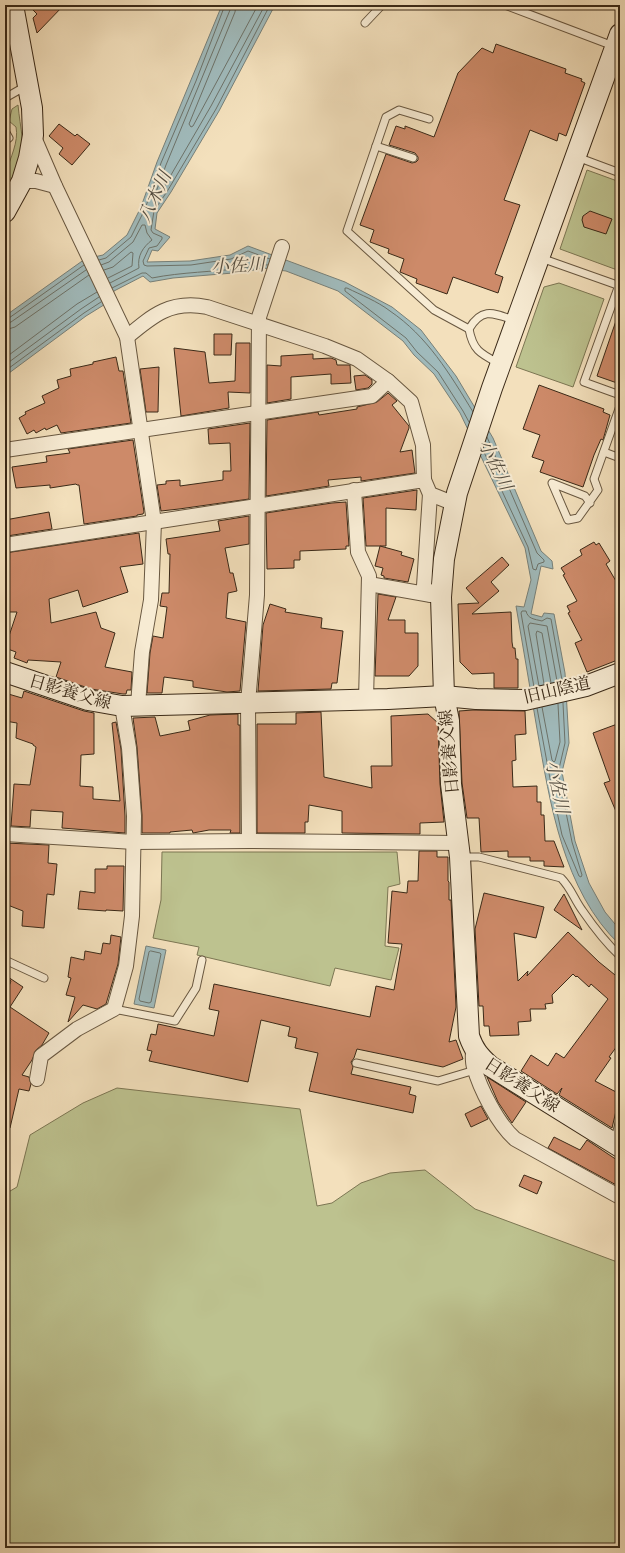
<svg xmlns="http://www.w3.org/2000/svg" width="625" height="1553" font-family="'IM FELL Double Pica','Noto Serif JP',serif">
  <style>
    .green { fill: #bdc28f; stroke: #7c7653 }
    .water { fill: #a0babb; stroke: #778079 }
    .lines { fill: none; stroke-linecap: round; stroke-linejoin: round }
    .shore { stroke: #6d7269; stroke-width: 1 }
    .building { fill: #cd8a69; stroke: #3a2917 }
    .lane-casing { stroke: #685740; stroke-width: 9 }
    .street-casing { stroke: #685740; stroke-width: 16 }
    .secondary-casing { stroke: #3a2917; stroke-width: 22 }
    .lane { stroke: #f7ebd3; stroke-width: 7 }
    .street { stroke: #f7ebd3; stroke-width: 14 }
    .secondary { stroke: #f7ebd3; stroke-width: 20 }
    .labels { text-anchor: middle; dominant-baseline: central; stroke-width: 4; stroke-linejoin: round; paint-order: stroke }
    .street-label { font-size: 17px; fill: #3a2917; stroke: #f7ebd3 }
    .water-label { font-size: 18px; font-style: italic; fill: #544d40; stroke: #f7ebd3 }
  </style>
  <rect width="100%" height="100%" fill="#f3e0bc"/>
  <filter id="stains"><feTurbulence type="fractalNoise" baseFrequency=".005" numOctaves="4"/><feColorMatrix values="0 0 0 0 .2 0 0 0 0 .09 0 0 0 0 .02 0 0 0 .5 -.17"/></filter>
  <radialGradient id="worn" r=".72"><stop offset=".6" stop-color="#630" stop-opacity="0"/><stop offset="1" stop-color="#630" stop-opacity=".3"/></radialGradient>
  <g class="green">
    <path d="M18 105C19 116 21 127 22 137 22 155 14 177 5 192 5 186 4 178 6 173 10 158 19 142 16 127L9 121 12 109Z"/>
    <path d="M587 170 620 182V271L560 249Z"/>
    <path d="M559 283 604 299 573 387 516 367 544 287Z"/>
    <path d="M162 852H397L400 884 388 887 385 946 399 948 391 980 335 968 330 986 197 955 199 947 153 938 161 900Z"/>
    <path d="M117 1088 300 1109 317 1206 332 1203 361 1183 390 1173 425 1170 475 1209 620 1263V1548H5V1194L17 1187 30 1135 83 1103Z"/>
  </g>
  <g class="water">
    <path d="M222 5H275L219 111 171 192 157 213 155 229 170 237 158 251 152 250 147 262 190 261 230 255 248 246 345 282 392 307 421 330 456 376 493 438 541 551 552 561 553 569 541 566 531 614 542 617 544 613 554 614 565 673 569 743 562 772 575 841 589 883 605 912 620 930V945C563 891 550 803 537 729 530 688 523 647 516 606L524 607 531 580 525 548 460 413 434 374 414 355 403 341 338 291 286 271 263 268 245 272 173 278 150 282 143 276 114 291 107 303 86 316 5 376V316L85 259 103 255 127 235 141 207 157 162Z"/>
    <path d="M146 946 166 950 154 1008 134 1004Z"/>
  </g>
  <g class="lines">
    <g class="shore">
      <path d="M230 5V10L166 165 156 192 157 194H159L164 187 211 106 265 5"/>
      <path d="M236 5 235 12 189 124 191 127 193 126 258 5"/>
      <path d="M270 259 248 251 231 259 191 265 147 266 144 265 143 261 149 248 157 246 162 239V237L153 233 151 230 154 211 168 190 216 109 270 5"/>
      <path d="M99 260 106 258 131 237 145 209 161 163 196 81 225 5"/>
      <path d="M101 265 109 262 133 242 142 225H145L147 233 152 240C143 247 137 256 139 268L110 283"/>
      <path d="M104 270 113 267 131 252 133 253 132 266 108 278"/>
      <path d="M112 288 142 273H146L152 278C182 272 213 272 243 268 252 267 259 264 268 265"/>
      <path d="M5 319 9 318 84 265"/>
      <path d="M5 324 11 322 86 270"/>
      <path d="M5 330 15 327 89 275"/>
      <path d="M5 358 77 304 97 292"/>
      <path d="M5 365 81 309 99 297"/>
      <path d="M5 371 84 313 101 302"/>
      <path d="M469 422 463 411 438 372 417 352 406 338 345 291V288H347C361 295 377 301 390 311 427 336 450 374 473 412"/>
      <path d="M483 450 528 547 533 569 536 570 538 564 544 562V560L537 553 487 437"/>
      <path d="M544 684 536 634 537 631 542 633 551 683"/>
      <path d="M539 686 528 626 530 623 547 626 557 681"/>
      <path d="M534 687 521 613 522 611H526C528 619 534 619 542 621L547 618 551 619 562 680"/>
      <path d="M542 707 552 760 554 762 555 761 560 742 558 704"/>
      <path d="M537 708 551 784 562 835 579 876 581 877 582 875 572 842 558 773 565 743 563 703"/>
      <path d="M151 951 160 953 161 954 151 1002 149 1003 140 1001 139 999 149 952Z"/>
    </g>
  </g>
  <g class="building">
    <path d="M28 5H64L37 33 33 18 37 14Z"/>
    <path d="M496 44 566 69 565 73 582 79 581 81 585 83 566 136 559 133 557 141 530 130 504 200 520 205 495 274 503 277 498 293 453 277 447 294 416 283 417 279 400 272 404 259 388 253 389 249 370 242 374 230 360 225 386 154 412 163 416 162 418 160V157L415 153 389 145 396 126 405 129V126L434 137 458 73 482 48 493 53Z"/>
    <path d="M59 124 75 136 77 134 90 144 72 165 59 154 63 148 49 136Z"/>
    <path d="M590 211 612 219 606 234 584 227 582 220 583 216Z"/>
    <path d="M618 315H620V384L597 376Z"/>
    <path d="M214 334H232L231 355H214Z"/>
    <path d="M236 343H250V393L228 392 229 408 181 416 174 348 205 352 209 383 235 381Z"/>
    <path d="M313 354V359L331 358 336 360 337 365H350L351 383 331 384V374L291 377V399L267 403V365L281 366V356Z"/>
    <path d="M116 357 119 371H123L131 423 61 433 57 425 46 430 45 428 36 433 34 430 27 434 19 418 26 414 25 412 45 403 42 396 59 388 57 380 71 376 70 369 93 364V362Z"/>
    <path d="M159 367 158 412H146L140 369Z"/>
    <path d="M365 375 372 380V384L368 388 356 390 354 376Z"/>
    <path d="M539 385 604 409 603 412 610 415 603 440 601 439 594 455 583 487 540 472 544 461 532 457 540 435 523 429Z"/>
    <path d="M388 393 397 401 392 405 409 426V428L400 452 412 450 415 473 361 481V477L328 480 329 486 266 496 267 420 318 412 319 415 357 409V407L377 402Z"/>
    <path d="M250 423 249 499 179 509 161 511 157 485 166 484V481L180 480V486L223 480V471H231L230 443 209 444 208 429Z"/>
    <path d="M133 440 144 512 143 514 137 515V516L84 524 79 485H77L76 484 50 488V485L16 488 12 467 47 462 46 456 70 453 68 449Z"/>
    <path d="M417 490 416 510 386 508V546H366L363 498Z"/>
    <path d="M346 502 349 546H346V549L300 551V560H294V568L267 569 266 513 332 503Z"/>
    <path d="M49 512 52 529 7 536 5 520Z"/>
    <path d="M249 516V544L225 548 230 573H233L237 591 228 593 226 618 246 622 240 691 227 692 193 687V681L164 677 162 693H147L150 653 153 636 163 638 167 607 160 606 162 593H169L170 554H168L166 539 220 531 218 521Z"/>
    <path d="M139 533 143 564 120 567 128 592 83 607 78 590 49 599 51 623 96 612 101 628 115 633 105 667 132 672 131 690H127L126 694H123L91 689 56 677 61 662 28 660 27 663 14 658 16 652 5 648 17 612H5V553Z"/>
    <path d="M594 542 596 545 599 543 610 561 606 564 620 588V659L587 672 575 643 582 640 568 613 570 612 567 606 577 601 563 575 565 574 561 568 582 555 580 550Z"/>
    <path d="M380 546 402 552 401 555 414 559 408 582 384 578V576L381 575 383 568 375 566Z"/>
    <path d="M502 557 509 565 491 582 499 591 472 614 511 612 512 642 513 648H515L516 659H518V688H494V673L472 674 460 662 458 604 479 603 466 588Z"/>
    <path d="M378 594 396 597 388 620H405V633H418V666L409 676H375Z"/>
    <path d="M270 604 286 609 285 612 322 618 321 628 343 631 337 683H332L331 689 258 691 263 625Z"/>
    <path d="M24 691 84 711 94 713V754L81 755 80 786 93 787V799L120 801 112 723 116 722 121 749 125 816V833L62 828 63 812 31 810 30 827 11 826 14 784 30 785 36 747 33 745V744L16 738 17 723 5 721V693L22 698Z"/>
    <path d="M473 710 525 711 526 734 515 735 516 760 512 761 513 787 537 786V802H541V815H544L545 841H554L564 867 544 866V861H530V857H508V851L481 852 479 818H467L462 783 459 711Z"/>
    <path d="M321 712 324 777 372 788 371 766H392L391 716 428 714 438 723 440 784 444 822 420 823V834L342 833V811L309 805 308 822H305V833H257V724H296V713Z"/>
    <path d="M238 714V725H240V833H230L231 830H209L193 833 192 830 170 832V833H142V815L137 747 133 718 155 717 160 736 190 730 188 721 210 715Z"/>
    <path d="M620 723V821L604 783 610 781 593 733Z"/>
    <path d="M5 843 49 845 48 863 57 864 54 895 47 894 44 928 22 926 23 911 5 904Z"/>
    <path d="M419 851H437V857H448V881L449 882V900H451L456 1007 449 1042 456 1040 463 1059 443 1067 357 1049 354 1058 351 1062 353 1067 351 1074 411 1087 409 1094 416 1096 413 1113 309 1091 318 1053 295 1048 297 1038 288 1036 290 1027 261 1020 248 1082 149 1061 152 1051 147 1050 151 1034 156 1035 158 1024 214 1036 219 1011 209 1009 214 984 370 1017 376 986 394 990 402 944 388 943 392 891 407 893 408 881H418Z"/>
    <path d="M107 866H124L123 911 106 910V911L78 909 80 891 95 893V869H107Z"/>
    <path d="M484 893 544 907 536 938 514 933 518 981 528 971 527 976 568 932 599 962 620 979V1042L609 1057 611 1058 595 1081 618 1093 617 1097 619 1098 612 1128 559 1095 562 1088 557 1094 521 1071 531 1055 548 1066 556 1053 564 1058 608 999 591 984 589 987 577 976 576 977 573 974 552 995 553 1003 545 1004 546 1009H530L531 1021 518 1022 519 1035 490 1036 489 1026H484L483 1006H479L475 929Z"/>
    <path d="M564 894 582 930 554 910Z"/>
    <path d="M111 935 121 937 118 964 106 1004 97 1009 83 1005 68 1022 75 997 66 995 71 978 68 977 71 957 84 960 85 951 101 954 103 943 110 944Z"/>
    <path d="M5 975 23 987 10 1007 49 1033 42 1045 36 1050 32 1060 22 1075 29 1077 31 1084 29 1091 19 1089 10 1128H5V1072L9 1054 5 1051V987L9 986 11 981Z"/>
    <path d="M487 1077 526 1102 512 1123 498 1102Z"/>
    <path d="M481 1106 488 1119 471 1127 465 1114Z"/>
    <path d="M554 1137 580 1150 587 1140 620 1162V1187L548 1148Z"/>
    <path d="M524 1175 542 1182 537 1194 519 1186Z"/>
  </g>
  <g class="lines">
    <defs>
      <g id="lane">
        <path d="M505 5 608 44 615 42"/>
        <path d="M365 23 382 5"/>
        <path d="M5 98 26 86"/>
        <path d="M429 119 399 110 386 117 347 231 434 310 469 329"/>
        <path d="M5 131 9 138 5 141"/>
        <path d="M376 146 413 158"/>
        <path d="M577 157 620 173"/>
        <path d="M541 258 620 286"/>
        <path d="M619 285 584 382 620 395"/>
        <path d="M500 364C481 354 473 351 469 329 482 307 493 313 514 320"/>
        <path d="M604 452 620 458"/>
        <path d="M590 503 585 496 552 483 568 520 578 518 598 490 594 479 620 406"/>
        <path d="M460 857H479L561 878C571 888 574 899 582 910 593 926 606 943 620 956"/>
        <path d="M5 960 44 978"/>
        <path d="M5 981 6 982"/>
        <path d="M114 1009 175 1021 196 988 202 960"/>
        <path d="M356 1063 438 1081 475 1070"/>
        <path d="M614 1142 620 1120"/>
      </g>
      <g id="street">
        <path d="M33 135 55 186 127 337 154 522 151 600 142 652 138 705"/>
        <path d="M22 181H36L55 186"/>
        <path d="M127 337C153 315 171 300 207 307L325 346 357 359 388 381 411 402 423 445 424 480"/>
        <path d="M5 450 372 396 388 381"/>
        <path d="M354 490 358 552 369 576 366 700"/>
        <path d="M430 494 424 586 431 595 441 597"/>
        <path d="M5 545 424 480 430 494 455 504"/>
        <path d="M369 584 431 595"/>
        <path d="M5 834 134 842 249 841 458 843"/>
        <path d="M249 841 248 703 257 595 259 317 282 247"/>
        <path d="M473 1048C473 1054 472 1061 474 1067 480 1089 498 1124 515 1139L620 1197"/>
        <path d="M37 1079 41 1056 77 1029 114 1009 126 966 132 916 134 816 129 748 122 706"/>
      </g>
      <g id="secondary">
        <path d="M620 34 492 388 457 493 444 559 441 597 444 696 449 721 451 784 460 857 469 1036C474 1050 479 1056 490 1066L620 1147"/>
        <path d="M5 212 22 181 29 158 33 135 32 108 13 5"/>
        <path d="M5 672 88 700 122 706 388 699 444 696 476 699 525 700 586 686 620 673"/>
      </g>
    </defs>
    <use href="#lane" class="lane-casing"/>
    <use href="#street" class="street-casing"/>
    <use href="#secondary" class="secondary-casing"/>
    <use href="#lane" class="lane"/>
    <use href="#street" class="street"/>
    <use href="#secondary" class="secondary"/>
  </g>
  <g class="labels">
    <g class="street-label">
      <text transform="translate(557 690) rotate(-13)">旧山陰道</text>
      <text transform="translate(70 692) rotate(16)">日影養父線</text>
      <text transform="translate(449 752) rotate(-95)">日影養父線</text>
      <text transform="translate(522 1085) rotate(33)">日影養父線</text>
    </g>
    <g class="water-label">
      <text transform="translate(155 197) rotate(-65)">八木川</text>
      <text transform="translate(238 266) rotate(-3)">小佐川</text>
      <text transform="translate(495 465) rotate(64)">小佐川</text>
      <text transform="translate(557 787) rotate(78)">小佐川</text>
    </g>
  </g>
  <rect width="625" height="1553" fill="none" stroke="#f3e0bc" stroke-width="20"/>
  <rect x="6" y="6" width="613" height="1541" fill="none" stroke="#3a2917" stroke-width="2"/>
  <rect x="10" y="10" width="605" height="1533" fill="none" stroke="#3a2917"/>
  <rect width="100%" height="100%" filter="url(#stains)"/>
  <rect width="100%" height="100%" fill="url(#worn)"/>
</svg>
